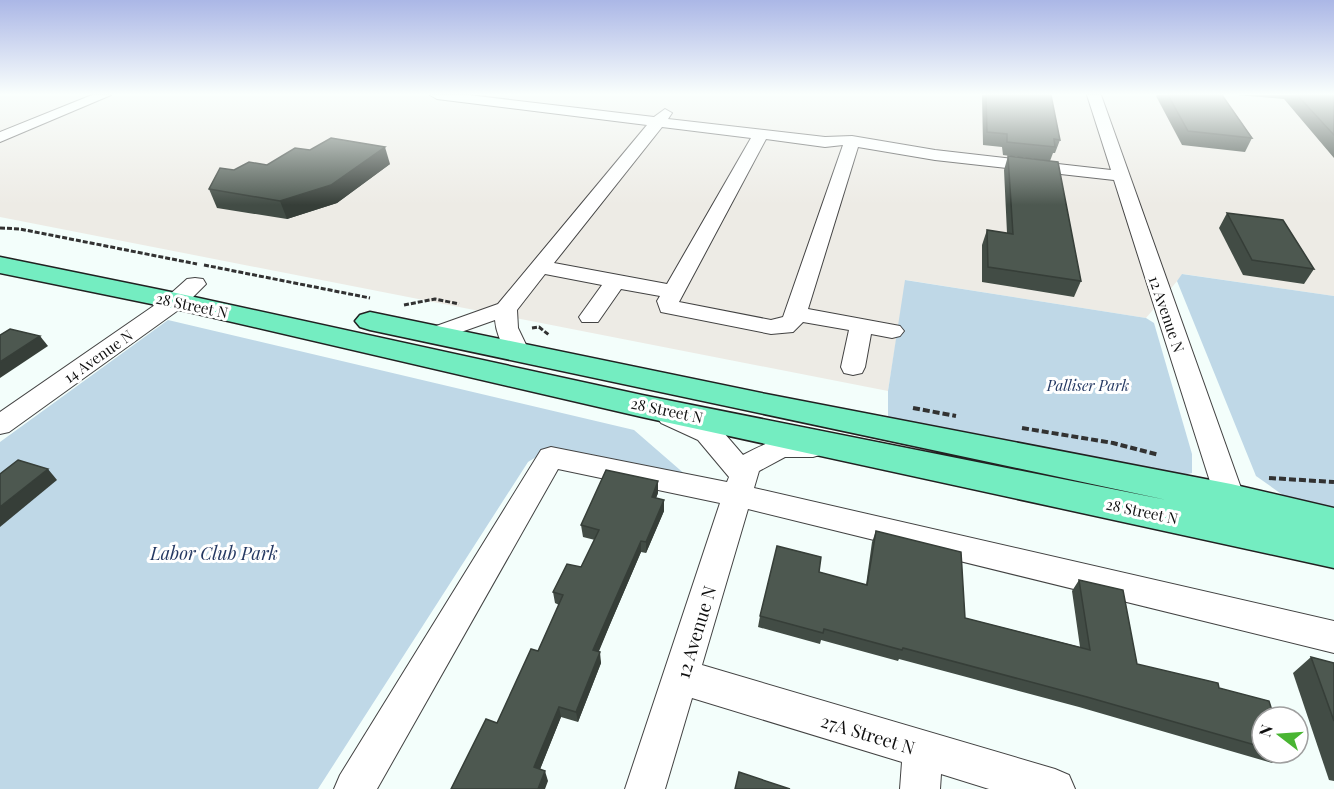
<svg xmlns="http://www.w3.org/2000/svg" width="1334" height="789" font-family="'Playfair Display',serif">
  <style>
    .industrial { fill: #edebe5 }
    .green { fill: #bfd8e7 }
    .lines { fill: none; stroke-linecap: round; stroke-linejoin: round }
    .minor-casing { stroke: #434343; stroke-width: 2 }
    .major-casing { stroke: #212121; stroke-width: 3 }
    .path-far1 { stroke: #323232; stroke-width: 3; stroke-dasharray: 5 2; stroke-linecap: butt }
    .path { stroke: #323232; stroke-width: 4; stroke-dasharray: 7 3; stroke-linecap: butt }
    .minor { fill: #fff; fill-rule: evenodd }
    .major { fill: #74edc1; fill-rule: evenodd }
    .wall { fill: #424c45 }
    .shaded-wall { fill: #363e38 }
    .building { fill: #4d5850; stroke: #363e38; stroke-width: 1.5 }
    .labels { text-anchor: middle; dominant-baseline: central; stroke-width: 6; stroke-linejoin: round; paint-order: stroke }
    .street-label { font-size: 15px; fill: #101010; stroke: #fff }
    .park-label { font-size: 15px; font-style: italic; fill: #253963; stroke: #fff }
    .near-park-label { font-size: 18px; font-style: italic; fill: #253963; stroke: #fff }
    .near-street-label { font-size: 18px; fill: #101010; stroke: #fff }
  </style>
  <rect width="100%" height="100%" fill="#f3fefb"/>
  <path class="industrial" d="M0 95H1334V296L1183 274 1146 318 906 280 888 391 0 217Z"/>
  <g class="green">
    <path d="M1182 274 1334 296V508L1287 498 1256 476 1177 281Z"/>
    <path d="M905 280 1146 318 1154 323 1192 454V473L1172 478 888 422V391Z"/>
    <path d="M168 320 634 430 687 476 541 454 528 462 318 789H0V442Z"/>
  </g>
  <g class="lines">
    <defs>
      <g id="minor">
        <path d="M92 95H111L0 142V132Z"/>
        <path d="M430 95H469L654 117 665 109 672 113 668 119 825 137 852 136 935 150 1111 170 1087 95H1101L1251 516 1247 524 1236 528 1225 524 1221 516 1114 180 935 160 858 147 808 309 900 326 904 331 900 336 892 338 871 334 865 367 862 373 853 375 844 373 841 367 849 330 803 322 793 332 771 334 661 312 657 301 660 296 621 289 598 322H582L579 317 602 285 545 274 517 310 518 328 530 353 526 358 518 360 510 358C503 348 496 333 495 320L433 342 425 340 421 335 425 330 498 304 647 125 437 99ZM662 127 751 138 667 284 554 263ZM766 139 825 147 843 145 783 317 771 320 679 302Z"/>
        <path d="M195 278 203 279 206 284 184 306 9 432 0 434V412L168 296 187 279Z"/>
        <path d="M670 408 718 426 743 455C769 441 793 431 823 440L827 447 823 454 813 457H785L759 471 754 488 1334 621V653L748 509 702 665 1055 769 1069 775 1075 789H989L941 774 940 789H900L902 762 692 698 665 789H625L720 503 558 469 377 789H334L340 775 541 450 551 447 727 482 729 477 698 440 661 423 657 417 661 411Z"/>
      </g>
      <path id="major" d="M0 257 176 293 642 395 1167 500 370 330 360 327 355 321 360 315 370 312 766 394 1231 484 1334 508V568L642 417 176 309 0 273Z"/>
    </defs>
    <use href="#minor" class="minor-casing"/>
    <use href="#major" class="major-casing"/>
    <g class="path-far1">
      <path d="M0 228 20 229 197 264"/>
      <path d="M204 265 370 298"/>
      <path d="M404 305 435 299 459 304"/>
      <path d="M532 328 539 327 549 335"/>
    </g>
    <g class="path">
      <path d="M913 408 956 416"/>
      <path d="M1022 428 1113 443 1159 455"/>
      <path d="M1269 478 1334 482"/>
    </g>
    <use href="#minor" class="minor"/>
    <use href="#major" class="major"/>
  </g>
  <g class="wall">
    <path d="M982 95H1051L1060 140 1055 153H1053L1050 161 1003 155 1002 147 983 145Z"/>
    <path d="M1157 95H1222L1252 138 1245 152 1182 145 1156 96Z"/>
    <path d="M1237 95H1334V158L1284 99Z"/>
    <path d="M1008 156 1081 281 1074 297 982 282V245L987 230 1007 233 1004 170Z"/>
    <path d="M390 164 337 203 287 219 217 208 209 189 234 170 267 165Z"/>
    <path d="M1227 213 1314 269 1304 284 1243 275 1219 228Z"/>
    <path d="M658 493 656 498 664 511 646 553 641 552 611 622 598 652 601 663 578 722 561 717 540 769 548 781 497 723 538 651 559 605 555 603 553 592 581 567 595 540 583 537 581 525Z"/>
    <path d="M876 531 965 618 1080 647 1072 591 1079 580 1137 664 1219 688 1262 717V753H1285L1272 763 1079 707 899 659 898 661 821 640 820 644 758 627 760 616 819 572 866 585 872 542Z"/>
    <path d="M1311 657 1334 663V781L1329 780 1293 673Z"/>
  </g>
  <g class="shaded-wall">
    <path d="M385 147 390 164 337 203 287 219 280 201Z"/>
    <path d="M40 336 48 346 0 378V362Z"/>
    <path d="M48 469 57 480 0 527V507Z"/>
    <path d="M658 481V493L652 508V497Z"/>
    <path d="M664 500V511L646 553V542Z"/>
    <path d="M641 541V552L611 622 595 661 593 650 610 611Z"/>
    <path d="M600 652 601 663 578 722 576 712Z"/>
    <path d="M559 707 561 717 537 777 534 767Z"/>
    <path d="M545 771 548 781 545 789H538Z"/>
  </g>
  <g class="building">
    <path d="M986 95H1051L1060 140 1054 139 1055 147 1007 142V134L987 132Z"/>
    <path d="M1168 95H1222L1252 138 1188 131Z"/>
    <path d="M1297 95H1334V135Z"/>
    <path d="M331 138 385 147 331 185 280 201 209 189 220 168 234 170 249 162 267 165 295 148 310 150Z"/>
    <path d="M1008 156 1058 162 1081 281 988 267 987 230 1013 234Z"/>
    <path d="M1227 213 1283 220 1314 269 1252 260Z"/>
    <path d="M10 329 40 336 0 362V335Z"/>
    <path d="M18 460 48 469 0 507V474Z"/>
    <path d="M606 470 658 481 652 497 664 500 646 542 641 541 610 611 593 650 600 652 576 712 559 707 534 767 545 771 538 789H451L486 719 497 723 531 649 538 651 563 595 553 592 567 564 581 567 599 530 581 525Z"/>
    <path d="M876 531 961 552 965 618 1090 650 1079 580 1123 590 1137 664 1218 683 1219 688 1269 701 1274 717H1262V747L1087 697 903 648 902 650 824 629 823 633 760 616 777 546 821 557 819 572 867 585Z"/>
    <path d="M1311 657 1334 663V721Z"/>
    <path d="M739 772 790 789H735Z"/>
  </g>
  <linearGradient id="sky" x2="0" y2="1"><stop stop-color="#abb7e6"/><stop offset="0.46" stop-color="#fafffd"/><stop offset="1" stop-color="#fafffd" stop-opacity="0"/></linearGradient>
  <rect width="1334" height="205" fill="url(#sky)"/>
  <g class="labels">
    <g class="street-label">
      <text transform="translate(192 305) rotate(12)">28 Street N</text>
      <text transform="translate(1167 314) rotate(71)">12 Avenue N</text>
      <text transform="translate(98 356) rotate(-35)">14 Avenue N</text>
      <text transform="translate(667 410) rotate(12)">28 Street N</text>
      <text transform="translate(1142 511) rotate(12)">28 Street N</text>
    </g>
    <g class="park-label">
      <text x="1088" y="385">Palliser Park</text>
    </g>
    <g class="near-park-label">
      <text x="214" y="553">Labor Club Park</text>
    </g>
    <g class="near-street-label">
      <text transform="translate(696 632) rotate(-73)">12 Avenue N</text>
      <text transform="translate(868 734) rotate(17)">27A Street N</text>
    </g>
  </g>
  <g transform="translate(1280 735) rotate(287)"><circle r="28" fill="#ffffff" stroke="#9f9f9f" stroke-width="1.5"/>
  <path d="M0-4.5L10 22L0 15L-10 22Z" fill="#49b532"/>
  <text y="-9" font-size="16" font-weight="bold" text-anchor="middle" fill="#101010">N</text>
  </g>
</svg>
